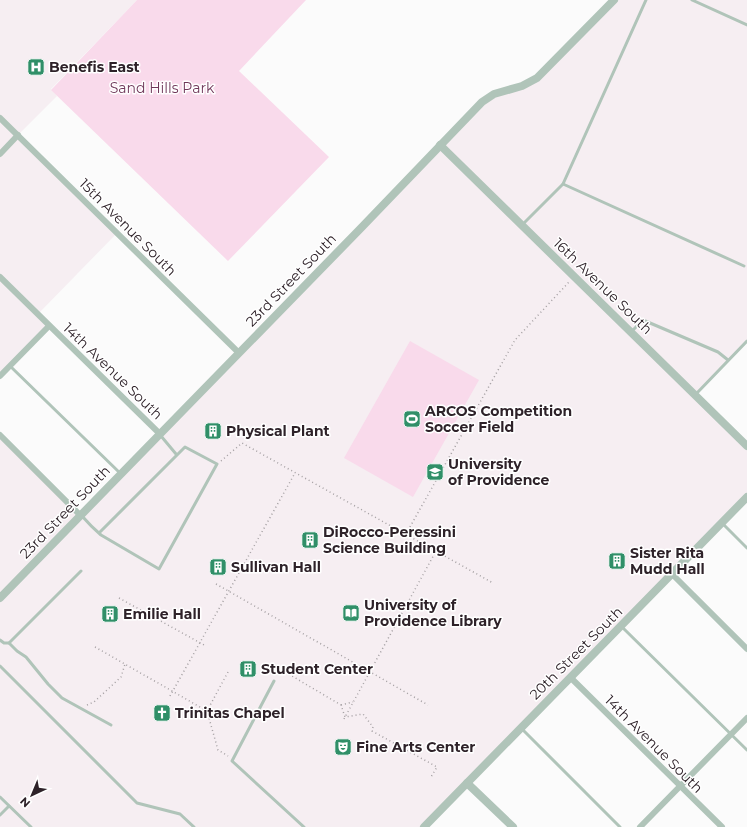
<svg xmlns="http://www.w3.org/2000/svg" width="747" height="827" font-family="Montserrat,sans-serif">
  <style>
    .built { fill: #f6eef2 }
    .green { fill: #f9daeb }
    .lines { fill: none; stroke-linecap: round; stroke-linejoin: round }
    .path { stroke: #a5a0a3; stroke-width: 1.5; stroke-dasharray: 1 3; stroke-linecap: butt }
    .service { stroke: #b0c4b9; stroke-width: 3 }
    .minor { stroke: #b0c4b9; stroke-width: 6 }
    .tertiary { stroke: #b0c4b9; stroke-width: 8 }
    .labels { text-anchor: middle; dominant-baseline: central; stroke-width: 3; stroke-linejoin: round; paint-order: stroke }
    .poi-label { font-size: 14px; font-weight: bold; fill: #2e2229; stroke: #fff; text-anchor: start }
    .park-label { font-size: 14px; fill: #70385a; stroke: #fff }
    .street-label { font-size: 14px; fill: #2e2229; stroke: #fff }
  </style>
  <rect width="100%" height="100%" fill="#fbfbfb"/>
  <g class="built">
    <path d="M0 0H137L51 89 57 96 18 135 117 233 38 314 49 326 0 376Z"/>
    <path d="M614 0H747V341L695 395 747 446V498L424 827H0V435L80 515 482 102 537 78Z"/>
  </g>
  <g class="green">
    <path d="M137 0H306L239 71 329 157 228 261 51 90Z"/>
    <path d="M410 341 479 380 413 497 344 458Z"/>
  </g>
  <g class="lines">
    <g class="path">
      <path d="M221 461 242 443 493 583"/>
      <path d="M406 534 515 340 569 282"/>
      <path d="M216 584 428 705"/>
      <path d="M119 598 204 645"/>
      <path d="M95 647 207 711"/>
      <path d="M275 666 341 705 345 717 363 714 373 727 372 731 437 767 431 777"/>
      <path d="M228 672 207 711 218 750 228 756"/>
      <path d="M170 696 295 473"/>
      <path d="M87 705 94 702 121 677 125 664"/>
      <path d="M341 705 353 702"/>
      <path d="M344 719 436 551"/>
    </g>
    <g class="service">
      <path d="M692 0 747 25"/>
      <path d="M563 184 744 266"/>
      <path d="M523 224 563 184 646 0"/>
      <path d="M631 332 643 320 718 352 728 360"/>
      <path d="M10 366 121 474"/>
      <path d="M696 394 747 341"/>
      <path d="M161 436 176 454"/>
      <path d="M82 516C88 523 94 529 101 535L159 569 217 464 185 447 99 533"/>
      <path d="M723 524 747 548"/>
      <path d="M622 627 747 750"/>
      <path d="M0 640 4 643H9L81 571"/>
      <path d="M9 643 17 651 26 657 48 684 62 698 111 725"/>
      <path d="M0 666 137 803 180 814 194 827"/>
      <path d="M274 681 232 761 304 827"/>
      <path d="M521 728 620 827"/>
      <path d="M0 797 31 827"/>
      <path d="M0 815 9 806"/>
    </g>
    <g class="minor">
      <path d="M0 118 239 353"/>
      <path d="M0 154 18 135"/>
      <path d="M0 277 160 434"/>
      <path d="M0 376 49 326"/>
      <path d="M0 435 80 515"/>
      <path d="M672 574 747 649"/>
      <path d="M570 677 722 827"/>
      <path d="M640 827 747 718"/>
    </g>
    <g class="tertiary">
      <path d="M440 145 747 446"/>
      <path d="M0 598 361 228 482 102 494 94 522 86 537 78 614 0"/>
      <path d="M467 783 513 827"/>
      <path d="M424 827 747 497"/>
    </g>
  </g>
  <defs>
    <symbol id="hospital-square" viewBox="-11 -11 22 22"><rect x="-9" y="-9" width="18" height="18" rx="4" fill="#308f68" stroke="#fff"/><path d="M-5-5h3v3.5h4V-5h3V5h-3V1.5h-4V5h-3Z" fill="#fff"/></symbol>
    <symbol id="stadium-square" viewBox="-11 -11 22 22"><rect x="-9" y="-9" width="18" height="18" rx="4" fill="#308f68" stroke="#fff"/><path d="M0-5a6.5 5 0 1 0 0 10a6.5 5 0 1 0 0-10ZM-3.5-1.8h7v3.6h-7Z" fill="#fff"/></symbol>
    <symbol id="building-square" viewBox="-11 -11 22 22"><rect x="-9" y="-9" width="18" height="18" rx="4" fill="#308f68" stroke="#fff"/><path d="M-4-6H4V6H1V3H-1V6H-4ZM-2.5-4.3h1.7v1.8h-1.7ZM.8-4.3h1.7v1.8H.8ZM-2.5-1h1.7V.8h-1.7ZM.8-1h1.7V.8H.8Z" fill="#fff"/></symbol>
    <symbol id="university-square" viewBox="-11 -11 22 22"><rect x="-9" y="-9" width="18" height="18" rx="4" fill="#308f68" stroke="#fff"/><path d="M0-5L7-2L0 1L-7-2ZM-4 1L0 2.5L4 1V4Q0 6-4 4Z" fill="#fff"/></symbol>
    <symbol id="library-square" viewBox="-11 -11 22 22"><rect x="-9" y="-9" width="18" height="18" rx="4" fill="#308f68" stroke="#fff"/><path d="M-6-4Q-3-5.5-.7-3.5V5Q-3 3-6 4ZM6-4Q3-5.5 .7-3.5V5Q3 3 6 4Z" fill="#fff"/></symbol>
    <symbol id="church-square" viewBox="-11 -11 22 22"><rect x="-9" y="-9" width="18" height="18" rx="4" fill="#308f68" stroke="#fff"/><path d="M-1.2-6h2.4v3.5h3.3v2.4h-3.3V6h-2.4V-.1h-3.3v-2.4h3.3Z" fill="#fff"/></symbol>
    <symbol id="theatre-square" viewBox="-11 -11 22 22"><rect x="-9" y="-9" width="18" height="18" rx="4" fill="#308f68" stroke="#fff"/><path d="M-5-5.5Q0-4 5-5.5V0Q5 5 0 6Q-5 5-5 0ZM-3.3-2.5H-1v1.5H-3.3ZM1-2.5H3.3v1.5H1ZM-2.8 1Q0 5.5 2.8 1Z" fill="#fff"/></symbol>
  </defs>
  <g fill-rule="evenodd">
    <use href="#hospital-square" x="26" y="57" width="20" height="20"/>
    <use href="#stadium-square" x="402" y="409" width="20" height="20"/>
    <use href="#building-square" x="203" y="421" width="20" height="20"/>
    <use href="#university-square" x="425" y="462" width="20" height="20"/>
    <use href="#building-square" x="300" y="530" width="20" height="20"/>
    <use href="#building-square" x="607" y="551" width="20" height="20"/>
    <use href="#building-square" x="208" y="557" width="20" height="20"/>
    <use href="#library-square" x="341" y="603" width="20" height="20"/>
    <use href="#building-square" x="100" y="604" width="20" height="20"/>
    <use href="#building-square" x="238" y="659" width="20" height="20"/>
    <use href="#church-square" x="152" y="703" width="20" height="20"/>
    <use href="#theatre-square" x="333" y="737" width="20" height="20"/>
  </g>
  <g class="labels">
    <g class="poi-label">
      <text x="49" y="67">Benefis East</text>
      <text x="425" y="411">ARCOS Competition<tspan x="425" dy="16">Soccer Field</tspan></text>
      <text x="226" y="431">Physical Plant</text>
      <text x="448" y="464">University<tspan x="448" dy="16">of Providence</tspan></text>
      <text x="323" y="532">DiRocco-Peressini<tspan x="323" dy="16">Science Building</tspan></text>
      <text x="630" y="553">Sister Rita<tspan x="630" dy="16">Mudd Hall</tspan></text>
      <text x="231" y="567">Sullivan Hall</text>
      <text x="364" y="605">University of<tspan x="364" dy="16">Providence Library</tspan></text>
      <text x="123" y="614">Emilie Hall</text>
      <text x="261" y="669">Student Center</text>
      <text x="175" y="713">Trinitas Chapel</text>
      <text x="356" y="747">Fine Arts Center</text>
    </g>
    <g class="park-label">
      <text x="162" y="88">Sand Hills Park</text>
    </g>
    <g class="street-label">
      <text transform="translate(128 227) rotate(45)">15th Avenue South</text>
      <text transform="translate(291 280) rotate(-46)">23rd Street South</text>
      <text transform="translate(603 286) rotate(44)">16th Avenue South</text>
      <text transform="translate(113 371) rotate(44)">14th Avenue South</text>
      <text transform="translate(65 512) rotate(-46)">23rd Street South</text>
      <text transform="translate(576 653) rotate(-45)">20th Street South</text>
      <text transform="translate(654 744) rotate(45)">14th Avenue South</text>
    </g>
  </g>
  <g transform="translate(32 795) rotate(224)" stroke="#ffffff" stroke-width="3" paint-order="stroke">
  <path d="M0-3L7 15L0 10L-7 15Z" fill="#2e2229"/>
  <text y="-6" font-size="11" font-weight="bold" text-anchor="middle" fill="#2e2229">N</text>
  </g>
</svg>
